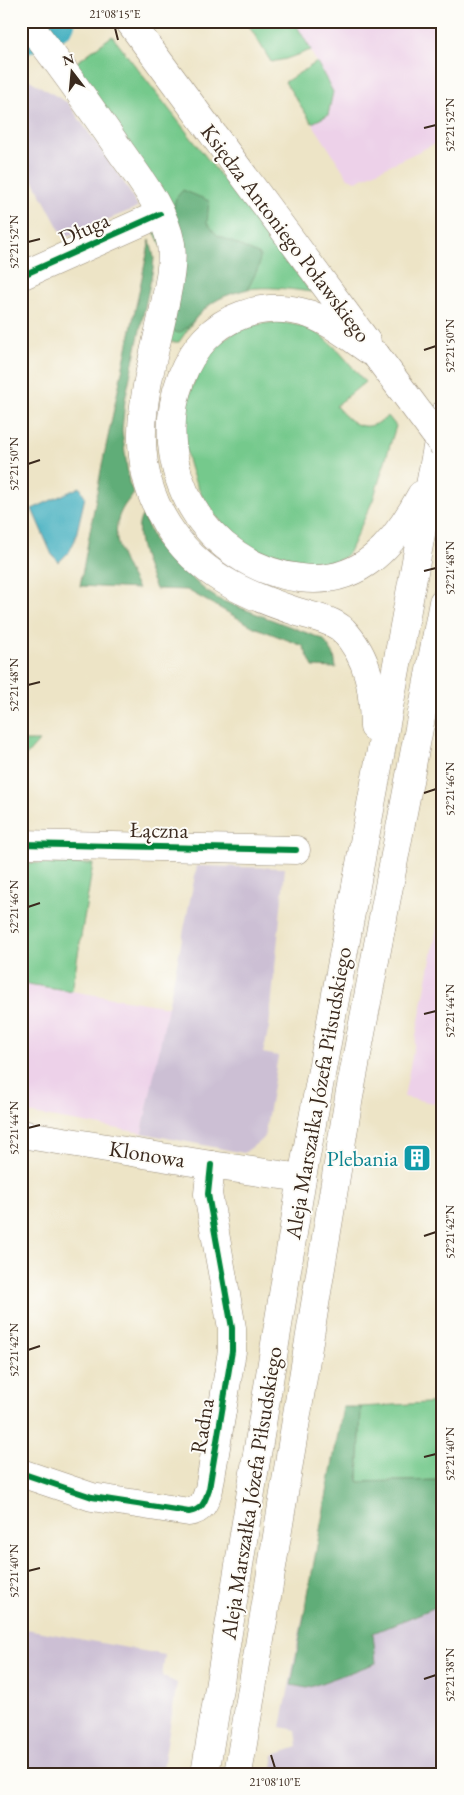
<svg xmlns="http://www.w3.org/2000/svg" width="464" height="1795" font-family="'EB Garamond',serif">
  <style>
    .built { fill: #edd1e9 }
    .industrial { fill: #ccbfd4 }
    .green { fill: #75c98c; stroke: #587a55 }
    .forest { fill: #60ad78; stroke: #4e6c4b }
    .water { fill: #41aebf; stroke: #3e6c6e }
    .lines { fill: none; stroke-linecap: round; stroke-linejoin: round }
    .river { stroke: #41aebf; stroke-width: 41 }
    .minor-casing { stroke: #948772; stroke-width: 29 }
    .major-casing { stroke: #948772; stroke-width: 29 }
    .minor { stroke: #fff; stroke-width: 28 }
    .major { stroke: #fff; stroke-width: 28 }
    .major-bridge-casing { stroke: #948772; stroke-width: 29; stroke-linecap: butt }
    .major-bridge { stroke: #fff; stroke-width: 28 }
    .cycleway-casing { stroke: #fdfcf7; stroke-width: 9 }
    .cycleway { stroke: #00873e; stroke-width: 6 }
    .ticks { fill: none; stroke: #3b2a1e; stroke-width: 2 }
    .labels { text-anchor: middle; dominant-baseline: central; stroke-width: 4; stroke-linejoin: round; paint-order: stroke }
    .street-label { font-size: 22px; fill: #3b2a1e; stroke: #fdfcf7 }
    .culture-label { font-size: 22px; fill: #0d838f; stroke: #fdfcf7; text-anchor: end }
    .neatline { fill: none; stroke: #3b2a1e; stroke-width: 2 }
    .ticks-label { font-size: 12px; text-anchor: middle; fill: #3b2a1e }
  </style>
  <rect width="100%" height="100%" fill="#fdfcf7"/>
  <filter id="ink" filterUnits="userSpaceOnUse"><feTurbulence type="fractalNoise" baseFrequency=".02" numOctaves="2"/><feDisplacementMap in="SourceGraphic" scale="10" xChannelSelector="R" yChannelSelector="G"/><feConvolveMatrix kernelMatrix="1 2 1 2 8 2 1 2 1" color-interpolation-filters="sRGB"/></filter>
  <filter id="wash" filterUnits="userSpaceOnUse"><feTurbulence type="fractalNoise" baseFrequency=".0096" numOctaves="4" result="noise"/><feDisplacementMap in="SourceGraphic" scale="20" xChannelSelector="R" yChannelSelector="G"/><feGaussianBlur stdDeviation="1.12" result="paint"/><feColorMatrix in="noise" values="0 0 0 0 0 0 0 0 0 0 0 0 0 0 0 0 0 1.4 0 .05"/><feComposite in="paint" operator="in"/></filter>
  <g filter="url(#wash)">
    <rect width="100%" height="100%" fill="#ede4c6"/>
    <g class="built">
      <path d="M294 21H443V140L356 181 348 178 312 123 328 115 333 92Z"/>
      <path d="M443 898V1105L404 1097Z"/>
      <path d="M21 983 169 1007 142 1133 21 1112Z"/>
    </g>
    <g class="industrial">
      <path d="M21 75 68 103 127 187 138 207 64 238 21 157Z"/>
      <path d="M197 866 285 868 269 1027 263 1053 278 1056 264 1138 244 1153 142 1133Z"/>
      <path d="M443 1561V1774H313L310 1769 291 1774H271L274 1755 298 1747 296 1730 281 1727 303 1616Z"/>
      <path d="M21 1628 165 1655 162 1676 177 1683 162 1774H21Z"/>
    </g>
    <g class="green">
      <path d="M246 21H294L311 50 286 59 271 62Z"/>
      <path d="M112 36 311 292C275 287 234 281 205 309 194 318 187 331 179 342H166L179 282 73 65Z"/>
      <path d="M317 62 333 92 328 115 312 123 285 82Z"/>
      <path d="M280 322C290 324 301 325 311 330 333 340 349 364 365 382L336 406C352 425 366 435 388 416L396 426 373 500 349 552C340 564 322 564 307 565 289 565 269 557 253 548 193 513 165 433 200 370 209 353 222 338 239 330 252 324 266 323 280 322Z"/>
      <path d="M21 741H39L25 757 24 831H21Z"/>
      <path d="M25 863 93 864 72 991 21 983V880L24 877Z"/>
      <path d="M443 1039V1097H438Z"/>
      <path d="M443 1402V1480L358 1482 361 1407Z"/>
    </g>
    <g class="forest">
      <path d="M183 190 209 201 207 223 217 235 260 255 259 266 248 289C233 293 217 297 205 309 195 317 190 327 179 333L169 330 173 209 176 198Z"/>
      <path d="M150 240 154 258 153 269 125 400 122 430 129 483 134 494C102 526 120 555 138 589L80 586 102 465Z"/>
      <path d="M143 515 156 545 206 591 220 600 323 639 334 655 336 668 313 667 303 646 254 627 187 590 156 589C149 573 130 530 143 515Z"/>
      <path d="M343 1407H361L358 1482 443 1480V1604L373 1633 376 1663 307 1688 291 1685Z"/>
    </g>
    <path class="water" d="M80 487 85 497 75 540 69 552 59 562 52 555 32 509Z"/>
    <g class="lines">
      <path class="river" d="M21 35 55 21"/>
    </g>
  </g>
  <g filter="url(#ink)">
    <g class="lines">
      <defs>
        <g id="minor">
          <path d="M21 276 160 214"/>
          <path d="M21 844 296 850"/>
          <path d="M21 1134 211 1165 302 1178"/>
          <path d="M21 1473 92 1497 189 1512C203 1510 205 1501 209 1489L232 1351V1328L208 1194 211 1165"/>
        </g>
        <g id="major">
          <path d="M26 21C59 63 89 105 119 149 139 178 164 208 171 244 174 266 167 292 163 313 147 387 123 455 167 525 198 574 243 594 295 611 309 616 332 619 343 630 370 659 373 690 374 727"/>
          <path d="M129 21 367 342"/>
          <path d="M376 355C356 342 332 322 309 314 287 307 263 307 242 315 213 325 192 349 181 378 148 467 204 566 300 578 360 586 395 544 421 495"/>
          <path d="M205 1774 302 1178 443 415"/>
          <path d="M238 1774 349 1097 443 602"/>
        </g>
      </defs>
      <use href="#minor" class="minor-casing"/>
      <use href="#major" class="major-casing"/>
      <use href="#minor" class="minor"/>
      <use href="#major" class="major"/>
      <defs>
        <path id="major-bridge" d="M376 355 443 445"/>
      </defs>
      <use href="#major-bridge" class="major-bridge-casing"/>
      <use href="#major-bridge" class="major-bridge"/>
      <defs>
        <g id="cycleway">
          <path d="M21 276 160 214"/>
          <path d="M21 844 296 850"/>
          <path d="M21 1473 92 1497 189 1512C203 1510 205 1501 209 1489L232 1351V1328L208 1194 211 1165"/>
        </g>
      </defs>
      <use href="#cycleway" class="cycleway-casing"/>
      <use href="#cycleway" class="cycleway"/>
    </g>
  </g>
  <path class="ticks" d="M115 28 118 40M424 128 436 125M28 242 40 239M424 350 436 346M28 464 40 460M424 571 436 568M28 685 40 682M424 793 436 789M28 907 40 903M424 1014 436 1011M28 1128 40 1125M424 1236 436 1232M28 1350 40 1346M424 1457 436 1454M28 1571 40 1568M424 1679 436 1675M271 1755 275 1768"/>
  <defs>
    <symbol id="building-square" viewBox="-11 -11 22 22"><rect x="-9" y="-9" width="18" height="18" rx="4" fill="#0f9aa8" stroke="#fdfcf7"/><path d="M-4-6H4V6H1V3H-1V6H-4ZM-2.5-4.3h1.7v1.8h-1.7ZM.8-4.3h1.7v1.8H.8ZM-2.5-1h1.7V.8h-1.7ZM.8-1h1.7V.8H.8Z" fill="#fff"/></symbol>
  </defs>
  <g fill-rule="evenodd">
    <use href="#building-square" x="401" y="1142" width="32" height="32"/>
  </g>
  <g class="labels">
    <g class="street-label">
      <text transform="translate(84 229) rotate(-24)">Długa</text>
      <text transform="translate(286 233) rotate(53)">Księdza Antoniego Poławskiego</text>
      <text transform="translate(159 830) rotate(1)">Łączna</text>
      <text transform="translate(318 1093) rotate(-80)">Aleja Marszałka Józefa Piłsudskiego</text>
      <text transform="translate(147 1154) rotate(9)">Klonowa</text>
      <text transform="translate(202 1426) rotate(-81)">Radna</text>
      <text transform="translate(251 1493) rotate(-81)">Aleja Marszałka Józefa Piłsudskiego</text>
    </g>
    <g class="culture-label">
      <text x="398" y="1158">Plebania</text>
    </g>
  </g>
  <rect width="464" height="1795" fill="none" stroke="#fdfcf7" stroke-width="55"/>
  <g transform="translate(72 72) rotate(344)" stroke="#fdfcf7" stroke-width="4" paint-order="stroke">
  <path d="M0-4L9 19L0 12L-9 19Z" fill="#3b2a1e"/>
  <text y="-8" font-size="14" font-weight="bold" text-anchor="middle" fill="#3b2a1e">N</text>
  </g>
  <rect x="28" y="28" width="408" height="1740" class="neatline"/>
  <g class="ticks-label">
    <text x="115" y="18">21°08'15"E</text>
    <text transform="translate(450 125) rotate(-90)" y="4">52°21'52"N</text>
    <text transform="translate(14 242) rotate(-90)" y="4">52°21'52"N</text>
    <text transform="translate(450 346) rotate(-90)" y="4">52°21'50"N</text>
    <text transform="translate(14 464) rotate(-90)" y="4">52°21'50"N</text>
    <text transform="translate(450 568) rotate(-90)" y="4">52°21'48"N</text>
    <text transform="translate(14 685) rotate(-90)" y="4">52°21'48"N</text>
    <text transform="translate(450 789) rotate(-90)" y="4">52°21'46"N</text>
    <text transform="translate(14 907) rotate(-90)" y="4">52°21'46"N</text>
    <text transform="translate(450 1011) rotate(-90)" y="4">52°21'44"N</text>
    <text transform="translate(14 1128) rotate(-90)" y="4">52°21'44"N</text>
    <text transform="translate(450 1232) rotate(-90)" y="4">52°21'42"N</text>
    <text transform="translate(14 1350) rotate(-90)" y="4">52°21'42"N</text>
    <text transform="translate(450 1454) rotate(-90)" y="4">52°21'40"N</text>
    <text transform="translate(14 1571) rotate(-90)" y="4">52°21'40"N</text>
    <text transform="translate(450 1675) rotate(-90)" y="4">52°21'38"N</text>
    <text x="275" y="1786">21°08'10"E</text>
  </g>
</svg>
